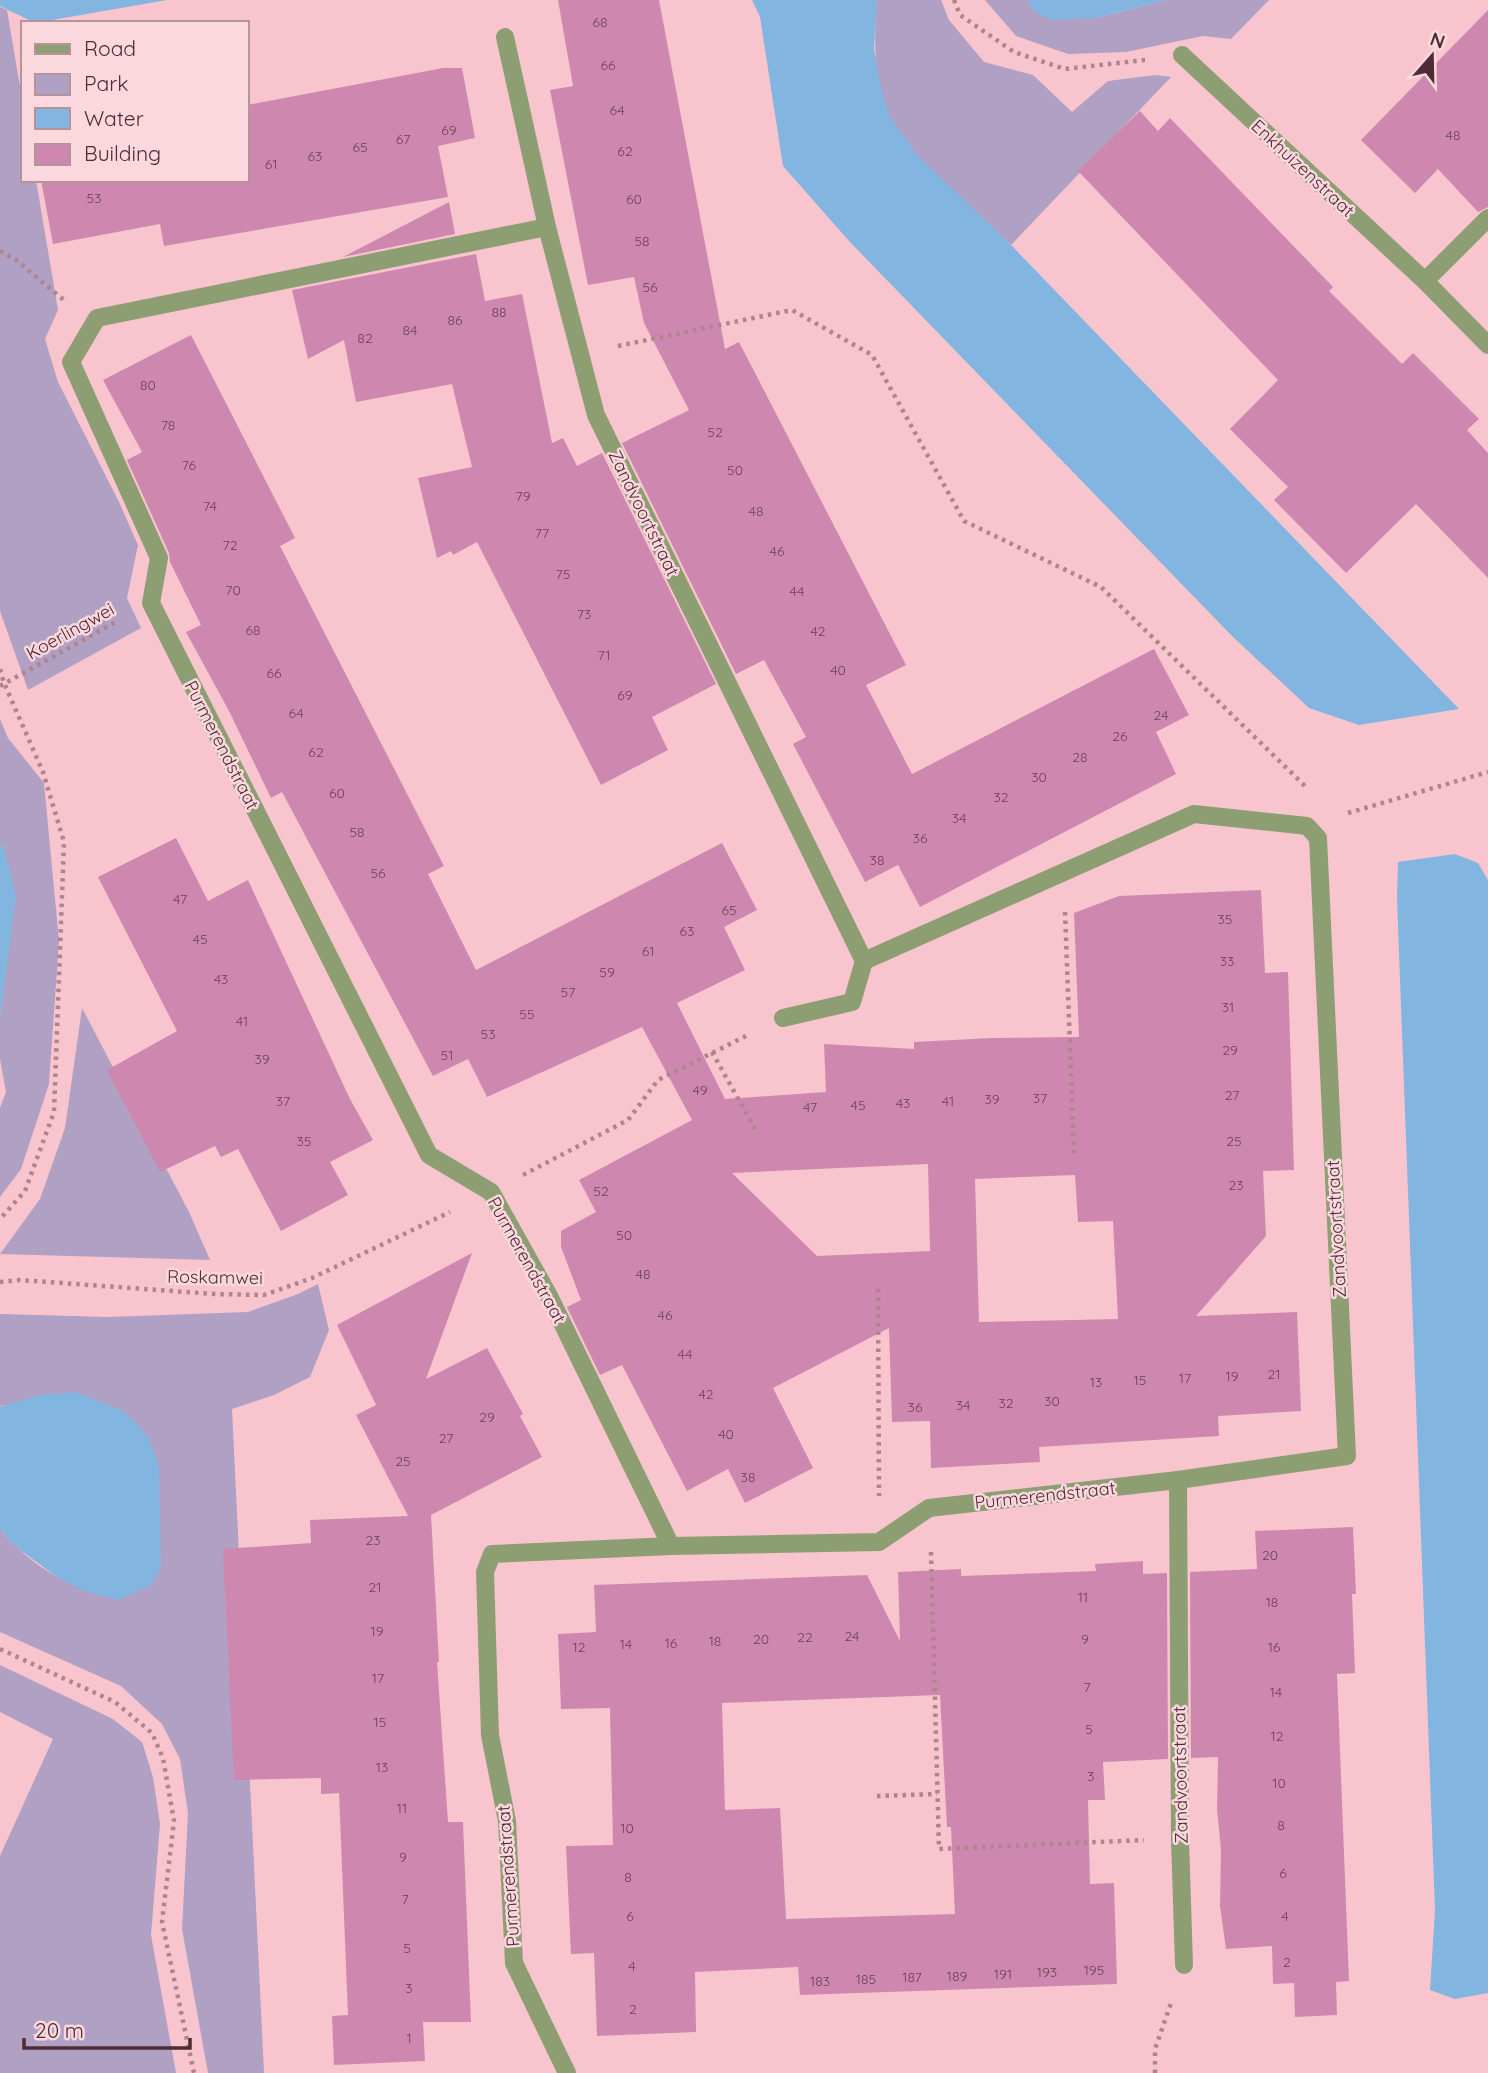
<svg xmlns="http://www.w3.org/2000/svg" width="1488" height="2073" font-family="Quicksand,sans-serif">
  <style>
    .green { fill: #b0a0c3 }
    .water { fill: #83b5e1 }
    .building { fill: #ce88af; fill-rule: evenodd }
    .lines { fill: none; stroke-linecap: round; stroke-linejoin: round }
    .path { stroke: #af848d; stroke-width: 4.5; stroke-dasharray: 3.5 5; stroke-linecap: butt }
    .minor { stroke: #8d9e73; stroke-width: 18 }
    .labels { text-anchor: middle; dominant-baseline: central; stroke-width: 5; stroke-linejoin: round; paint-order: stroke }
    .number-label { font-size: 14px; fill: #6d4353 }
    .street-label { font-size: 18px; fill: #4d2c34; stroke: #fad8de }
  </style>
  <rect width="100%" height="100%" fill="#f8c5cf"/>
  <g class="green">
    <path d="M877 0H941L949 20 984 62 1033 75 1072 112 1108 81 1155 75 1171 77 1011 245C974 209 912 161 889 116 873 85 874 35 877 0Z"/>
    <path d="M985 0H1028L1033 11 1096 18 1166 0H1269L1231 39 1203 36 1126 52 1068 54 1016 36Z"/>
    <path d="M0 7 7 10 23 104V180H36L58 310 45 339 58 382 119 502 138 545 127 598 141 628 28 690 0 611Z"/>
    <path d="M0 719 8 738 44 783 59 941 49 1084 21 1169 0 1197V1108L6 1092 0 1059V1018L5 970 4 847 0 846Z"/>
    <path d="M82 1008 189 1212 210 1260 0 1254 40 1199 65 1128Z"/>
    <path d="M318 1284 329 1330 310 1377 274 1395 232 1409 264 2073H208L182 1929 188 1813 180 1759 162 1724 121 1686 0 1632V1530C34 1568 69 1588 119 1599L3 1405 0 1407V1314L108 1317 248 1312 298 1294Z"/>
    <path d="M0 1665 113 1719 142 1742 153 1777 160 1824 151 1935 176 2073H0V1856L53 1739 0 1712Z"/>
  </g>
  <g class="water">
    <path d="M0 0H167L35 23 0 6Z"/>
    <path d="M752 0H877L874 49 881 87 889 115 917 155 1011 245 1459 709 1359 725 1309 708 1232 636 849 241 783 166 760 17Z"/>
    <path d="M1028 0H1166L1096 18 1052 20 1033 11Z"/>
    <path d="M0 846 4 847 16 897 0 1018Z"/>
    <path d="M1455 854 1478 863 1488 880V1993L1455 1999 1430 1990 1435 1910 1397 899 1398 862Z"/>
    <path d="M75 1392 119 1409 135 1421 148 1438 159 1464 161 1569 151 1585 118 1600 87 1592 57 1577 16 1547 0 1530V1407L39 1395Z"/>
  </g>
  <g class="building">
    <path d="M558 0H659L725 349 739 342 906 665 866 685 912 774 1154 649 1189 715 1156 732 1176 774 920 907 898 865 865 882 793 744 806 737 764 660 736 674 622 443 689 410 644 323 634 277 588 285 550 90 573 86Z"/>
    <path d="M1488 10V207L1478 212 1438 169 1415 193 1361 140Z"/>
    <path d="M443 68H462L475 138 438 146 448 197 164 246 160 224 53 244 41 180H247V105Z"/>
    <path d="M1140 111 1158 131 1170 118 1333 287 1329 291 1402 364 1413 353 1479 419 1467 430 1488 453V578L1416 504 1346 573 1274 500 1288 487 1230 429 1278 380 1078 171Z"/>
    <path d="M449 202 455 234 343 257Z"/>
    <path d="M476 254 485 301 522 294 552 443 563 438 577 466 602 453 716 684 652 717 668 750 601 785 477 542 453 555 451 551 437 558 418 478 472 467 452 384 356 402 344 340 308 359 292 290Z"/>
    <path d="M191 335 295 538 280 546 444 866 428 874 476 970 722 843 757 910 724 927 745 970 677 1003 725 1099 826 1092 824 1044 914 1049V1042L992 1038 1079 1037 1074 913 1119 896 1261 890 1265 973 1288 972 1294 1170 1263 1171 1266 1236 1196 1316 1297 1312 1301 1411 1218 1416 1219 1436 1039 1447 1040 1462 931 1468 930 1421 892 1422 889 1328 773 1388 813 1468 745 1503 728 1469 687 1491 622 1365 600 1375 567 1307 581 1300 561 1247V1231L596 1212 579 1180 692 1120 642 1027 487 1097 468 1059 433 1076 282 792 271 798 229 711 186 632 201 625 170 562 169 553 127 460 142 452 103 380ZM928 1164 930 1251 817 1256 732 1173ZM1075 1175 1078 1222 1113 1221 1118 1319 979 1322 975 1179Z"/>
    <path d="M176 838 208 901 248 880 350 1099 373 1140 330 1162 348 1195 281 1231 238 1149 221 1157 215 1146 160 1172 107 1070 177 1031 98 877Z"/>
    <path d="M472 1253 426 1379 487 1348 523 1414 520 1416 542 1457 431 1515 439 1662H437L448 1822H463L471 2022H423L425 2061 334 2065 332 2016 348 2015 339 1793 321 1794V1778L234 1780 223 1549 311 1543 310 1520 408 1516 356 1415 376 1405 337 1325Z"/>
    <path d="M1353 1527 1356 1594H1352L1355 1673 1337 1674 1349 1981 1336 1982 1337 2015 1295 2017 1294 1983 1273 1984 1272 1946 1226 1949 1220 1906 1221 1850 1217 1809 1218 1757 1191 1758 1190 1572 1257 1569 1255 1531Z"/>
    <path d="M1143 1561V1574L1167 1573 1168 1759 1103 1762 1105 1800H1088L1090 1884 1114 1883 1117 1984 800 1995 798 1967 695 1972 696 2032 597 2036 594 1953 571 1954 566 1846 613 1845 610 1708 561 1709 558 1634 596 1632 594 1585 867 1575 900 1641 898 1572 961 1569V1576L1096 1571 1095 1564ZM940 1695 947 1827H951L955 1914 786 1919 780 1808 725 1810 722 1703Z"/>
  </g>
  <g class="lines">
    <g class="path">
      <path d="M954 0 960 15 1014 52 1065 69 1145 60"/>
      <path d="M0 251 16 260 65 301"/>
      <path d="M618 346 792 310 872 355 964 521 1101 587 1306 787"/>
      <path d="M0 669 4 683 43 772 64 842 54 1112 25 1191 0 1219"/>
      <path d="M0 686 119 620"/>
      <path d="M1348 813 1488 772"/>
      <path d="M1065 912 1074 1153"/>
      <path d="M712 1052 755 1129"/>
      <path d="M523 1175 628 1120 658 1080 750 1034"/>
      <path d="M0 1282 20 1280 214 1294 264 1295 312 1278 450 1212"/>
      <path d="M878 1289 879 1496"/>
      <path d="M931 1552 939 1849 1144 1840"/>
      <path d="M0 1649 115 1702 152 1733 163 1758 174 1821 162 1922 194 2073"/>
      <path d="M877 1796 937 1794"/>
      <path d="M1155 2073V2049L1172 2000"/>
    </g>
    <g class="minor">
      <path d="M505 37 547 227 596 415 864 961 1194 814 1307 826 1318 838 1347 1456 1178 1480 1180 1839 1184 1965"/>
      <path d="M1182 55 1425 281"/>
      <path d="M1488 218 1425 281 1488 345"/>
      <path d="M547 227 97 318 71 362 159 558 151 603 429 1155 491 1192 549 1296 671 1546 492 1554 485 1572 490 1735 507 1821 514 1963 567 2073"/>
      <path d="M783 1018 852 1002 864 961"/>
      <path d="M671 1546 879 1542 929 1508 1178 1480"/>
    </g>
  </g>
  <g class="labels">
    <g class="number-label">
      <text x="600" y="22">68</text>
      <text x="608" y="65">66</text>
      <text x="617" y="110">64</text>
      <text x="449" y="130">69</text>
      <text x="1453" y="135">48</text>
      <text x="403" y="139">67</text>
      <text x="360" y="147">65</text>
      <text x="625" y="151">62</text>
      <text x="315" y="156">63</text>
      <text x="271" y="164">61</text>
      <text x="94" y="198">53</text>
      <text x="634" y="199">60</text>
      <text x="642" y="241">58</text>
      <text x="650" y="287">56</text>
      <text x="499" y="312">88</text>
      <text x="455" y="320">86</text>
      <text x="410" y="330">84</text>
      <text x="365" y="338">82</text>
      <text x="148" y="385">80</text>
      <text x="168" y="425">78</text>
      <text x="715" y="432">52</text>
      <text x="189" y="465">76</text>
      <text x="735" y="470">50</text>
      <text x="523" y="496">79</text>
      <text x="210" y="506">74</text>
      <text x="756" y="511">48</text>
      <text x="542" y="533">77</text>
      <text x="230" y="545">72</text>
      <text x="777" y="551">46</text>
      <text x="563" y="574">75</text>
      <text x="233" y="590">70</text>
      <text x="797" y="591">44</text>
      <text x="584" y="614">73</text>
      <text x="253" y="630">68</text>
      <text x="818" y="631">42</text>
      <text x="604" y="655">71</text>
      <text x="838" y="670">40</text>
      <text x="274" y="673">66</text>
      <text x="625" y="695">69</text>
      <text x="296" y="713">64</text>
      <text x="1161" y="715">24</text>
      <text x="1120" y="736">26</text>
      <text x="316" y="752">62</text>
      <text x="1080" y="757">28</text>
      <text x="1039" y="777">30</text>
      <text x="337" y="793">60</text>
      <text x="1001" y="797">32</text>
      <text x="959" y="818">34</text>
      <text x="357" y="832">58</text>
      <text x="920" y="838">36</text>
      <text x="877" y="860">38</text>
      <text x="378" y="873">56</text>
      <text x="180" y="899">47</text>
      <text x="729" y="910">65</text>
      <text x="1225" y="919">35</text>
      <text x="687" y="931">63</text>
      <text x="200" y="939">45</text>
      <text x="648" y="951">61</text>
      <text x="1227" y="961">33</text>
      <text x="607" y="972">59</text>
      <text x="221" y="979">43</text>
      <text x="568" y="992">57</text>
      <text x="1228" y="1007">31</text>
      <text x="527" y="1014">55</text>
      <text x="242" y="1021">41</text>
      <text x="488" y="1034">53</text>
      <text x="1230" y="1050">29</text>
      <text x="447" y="1055">51</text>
      <text x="262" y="1059">39</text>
      <text x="700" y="1090">49</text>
      <text x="1232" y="1095">27</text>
      <text x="1040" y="1098">37</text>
      <text x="992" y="1099">39</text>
      <text x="283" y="1101">37</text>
      <text x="948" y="1101">41</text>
      <text x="903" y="1103">43</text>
      <text x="858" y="1105">45</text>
      <text x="810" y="1107">47</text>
      <text x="304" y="1141">35</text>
      <text x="1234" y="1141">25</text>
      <text x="1236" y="1185">23</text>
      <text x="601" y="1191">52</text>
      <text x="624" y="1235">50</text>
      <text x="643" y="1274">48</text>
      <text x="665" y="1315">46</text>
      <text x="685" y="1354">44</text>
      <text x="1274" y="1374">21</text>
      <text x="1232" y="1376">19</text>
      <text x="1185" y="1378">17</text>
      <text x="1140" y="1380">15</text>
      <text x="1096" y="1382">13</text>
      <text x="706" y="1394">42</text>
      <text x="1052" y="1401">30</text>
      <text x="1006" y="1403">32</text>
      <text x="963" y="1405">34</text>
      <text x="915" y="1407">36</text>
      <text x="487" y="1417">29</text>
      <text x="726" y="1434">40</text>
      <text x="446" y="1438">27</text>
      <text x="403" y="1461">25</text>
      <text x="748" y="1477">38</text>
      <text x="373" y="1540">23</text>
      <text x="1270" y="1555">20</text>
      <text x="375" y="1587">21</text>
      <text x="1083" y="1597">11</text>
      <text x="1272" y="1602">18</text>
      <text x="377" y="1631">19</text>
      <text x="852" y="1636">24</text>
      <text x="805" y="1637">22</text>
      <text x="761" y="1639">20</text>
      <text x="1085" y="1639">9</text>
      <text x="715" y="1641">18</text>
      <text x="671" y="1643">16</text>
      <text x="626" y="1644">14</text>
      <text x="579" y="1647">12</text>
      <text x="1274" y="1647">16</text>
      <text x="378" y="1678">17</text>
      <text x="1087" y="1687">7</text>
      <text x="1276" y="1692">14</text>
      <text x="380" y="1722">15</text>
      <text x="1089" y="1729">5</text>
      <text x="1277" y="1736">12</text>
      <text x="382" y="1767">13</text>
      <text x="1091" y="1776">3</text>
      <text x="1279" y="1783">10</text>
      <text x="402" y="1808">11</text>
      <text x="1281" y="1825">8</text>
      <text x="627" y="1828">10</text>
      <text x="403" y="1857">9</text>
      <text x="1283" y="1873">6</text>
      <text x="628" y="1877">8</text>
      <text x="405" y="1899">7</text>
      <text x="630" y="1916">6</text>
      <text x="1285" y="1916">4</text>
      <text x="407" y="1948">5</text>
      <text x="1287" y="1962">2</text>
      <text x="632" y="1966">4</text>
      <text x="1094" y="1970">195</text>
      <text x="1047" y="1972">193</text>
      <text x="1003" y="1974">191</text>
      <text x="957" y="1976">189</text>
      <text x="912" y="1977">187</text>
      <text x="866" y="1979">185</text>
      <text x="820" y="1981">183</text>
      <text x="409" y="1988">3</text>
      <text x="633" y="2009">2</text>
      <text x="409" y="2038">1</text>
    </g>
    <g class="street-label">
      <text transform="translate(1303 168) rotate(43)">Enkhuizenstraat</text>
      <text transform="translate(644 513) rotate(64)">Zandvoortstraat</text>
      <text transform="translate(70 631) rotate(-29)">Koerlingwei</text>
      <text transform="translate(222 745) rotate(63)">Purmerendstraat</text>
      <text transform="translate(1336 1229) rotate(-93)">Zandvoortstraat</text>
      <text transform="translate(527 1260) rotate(61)">Purmerendstraat</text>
      <text transform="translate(215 1277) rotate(1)">Roskamwei</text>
      <text transform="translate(1045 1495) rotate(-6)">Purmerendstraat</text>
      <text transform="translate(1180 1775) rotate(-91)">Zandvoortstraat</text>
      <text transform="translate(508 1876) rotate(-94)">Purmerendstraat</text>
    </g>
  </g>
  <rect x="21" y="21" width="228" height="161" fill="#fad8de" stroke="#b5939a" stroke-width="2"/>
  <rect x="35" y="44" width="35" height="10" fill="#8d9e73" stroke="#b5939a" stroke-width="2"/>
  <text x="84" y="56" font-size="21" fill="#4d2c34">Road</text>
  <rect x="35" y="74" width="35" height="21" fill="#b0a0c3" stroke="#b5939a" stroke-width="2"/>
  <text x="84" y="91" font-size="21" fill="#4d2c34">Park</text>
  <rect x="35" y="108" width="35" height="21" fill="#83b5e1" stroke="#b5939a" stroke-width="2"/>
  <text x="84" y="126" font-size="21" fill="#4d2c34">Water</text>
  <rect x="35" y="144" width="35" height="21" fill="#ce88af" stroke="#b5939a" stroke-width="2"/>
  <text x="84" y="161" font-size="21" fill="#4d2c34">Building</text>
  <g transform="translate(1432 56) rotate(20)" stroke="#fad8de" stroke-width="5" paint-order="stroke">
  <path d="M0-5L12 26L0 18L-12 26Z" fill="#4d2c34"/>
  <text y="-10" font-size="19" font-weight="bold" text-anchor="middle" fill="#4d2c34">N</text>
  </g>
  <path d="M24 2038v10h166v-10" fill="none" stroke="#4d2c34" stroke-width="3.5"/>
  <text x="35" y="2038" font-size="21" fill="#4d2c34" stroke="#fad8de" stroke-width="5" paint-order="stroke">20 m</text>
</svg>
